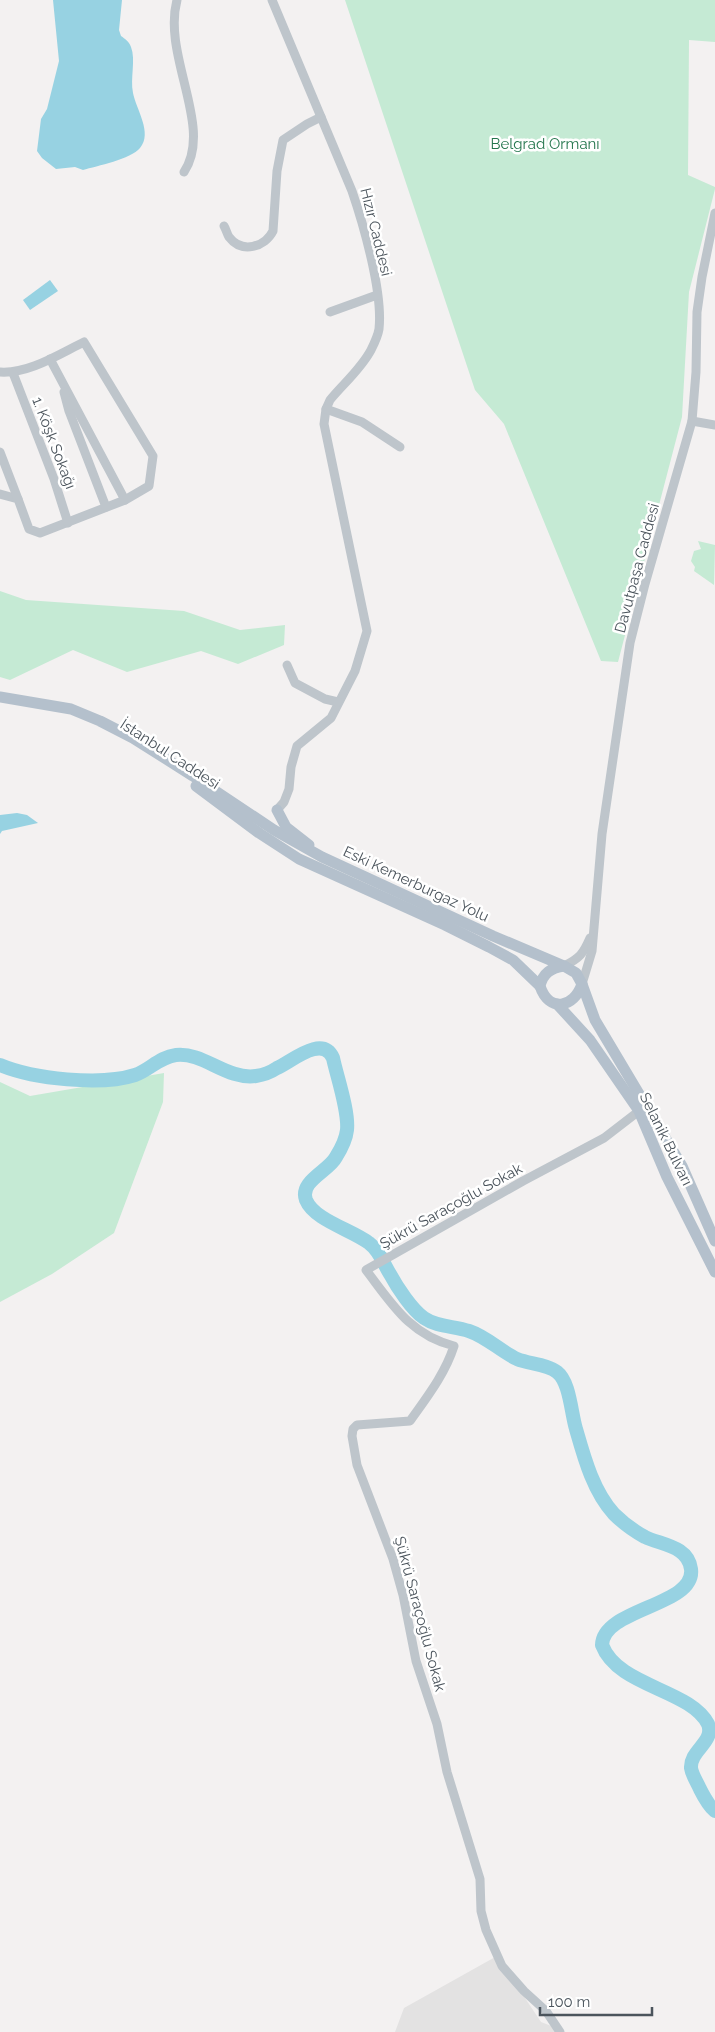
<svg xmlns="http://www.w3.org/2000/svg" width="715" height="2032" font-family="Raleway,sans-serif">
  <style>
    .education { fill: #e3e2e2 }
    .green { fill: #c5ead4 }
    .water { fill: #97d2e2 }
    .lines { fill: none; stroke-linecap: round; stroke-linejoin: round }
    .river { stroke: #97d2e2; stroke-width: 14 }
    .minor { stroke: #bec5cb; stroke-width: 9 }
    .major { stroke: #b4c0cc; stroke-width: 11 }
    .labels { text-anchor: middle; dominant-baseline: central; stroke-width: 5; stroke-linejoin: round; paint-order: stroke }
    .park-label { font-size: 15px; fill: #23754c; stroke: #fff }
    .street-label { font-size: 15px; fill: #4b545c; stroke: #fff }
  </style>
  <rect width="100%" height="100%" fill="#f3f1f1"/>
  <path class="education" d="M497 1956 541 2022 559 2029V2032H395L404 2008Z"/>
  <g class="green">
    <path d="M345 0H715V42L689 40 688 175 715 187V189L689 292 682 417 618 662 601 661 504 424 475 390Z"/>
    <path d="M698 541 715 545 714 585 694 571 695 567 691 561 694 551 701 549Z"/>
    <path d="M0 591 26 600 184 611 240 630 285 625 284 645 238 664 201 651 127 672 73 650 10 680 0 677Z"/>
    <path d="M164 1073 163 1102 114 1233 52 1274 0 1302V1082L30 1096Z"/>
  </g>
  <g class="water">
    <path d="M53 0H122L119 30 121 36C125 39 129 41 131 47 136 60 130 78 133 93 136 109 153 133 140 148 131 159 97 166 83 170L75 167 56 169 42 158 37 151 41 119 47 109 59 61Z"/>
    <path d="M50 280 58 291 30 310 23 300Z"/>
    <path d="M17 813 27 815 38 823 2 831 0 834V815Z"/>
  </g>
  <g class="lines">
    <path class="river" d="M0 1065C33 1079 101 1086 135 1075 150 1070 159 1057 176 1055 204 1052 226 1080 256 1076 263 1075 271 1072 277 1068 291 1062 322 1034 333 1058 337 1077 349 1111 347 1130 346 1139 341 1149 336 1157 329 1171 299 1181 306 1200 314 1220 352 1230 369 1243 380 1251 383 1263 390 1274 397 1287 412 1310 424 1318 437 1327 454 1326 469 1331 487 1337 500 1351 517 1359 529 1364 547 1364 557 1372 570 1382 571 1413 576 1429 584 1457 593 1491 614 1514 623 1523 634 1531 645 1537 662 1545 688 1546 691 1569 696 1606 603 1608 602 1645 618 1687 690 1689 708 1724 715 1742 690 1750 691 1768 692 1775 697 1782 700 1789 704 1797 708 1805 715 1811"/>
    <g class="minor">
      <path d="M177 0C162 56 214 127 184 172"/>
      <path d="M272 0 352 191C364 226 383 293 379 329 378 336 374 344 371 350 361 369 343 384 330 400L326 409 324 424 367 631 355 671 331 718 297 746 291 767 289 789 284 802 277 810"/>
      <path d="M224 226C226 229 227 234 229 237 242 254 265 247 273 231L277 171 283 140 307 124 321 117"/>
      <path d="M330 312 377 295"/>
      <path d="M50 359 125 500"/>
      <path d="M0 372C29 374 59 354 84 342L153 456 149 486 125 500 40 533 29 529 18 499 0 494"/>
      <path d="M13 373 54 479 68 523"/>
      <path d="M64 392 69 411 106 507"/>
      <path d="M326 409 362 422 400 447"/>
      <path d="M692 421 715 425"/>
      <path d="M0 452 18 499"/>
      <path d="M287 665 295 683 325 699 338 702"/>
      <path d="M564 966C580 958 583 954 590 938"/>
      <path d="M582 984 592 951 602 834 630 643 645 584 692 421 696 372 697 312 702 277 715 213"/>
      <path d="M560 2032 546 2011 524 1991 502 1966 486 1930 481 1911 480 1879 447 1772 437 1724 416 1661 403 1595 393 1559 357 1465 352 1436 353 1429 357 1425 410 1421C427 1397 445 1374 454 1346 410 1335 392 1304 366 1270L523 1181 604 1138 639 1111"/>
    </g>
    <g class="major">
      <path d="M0 697 71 709 100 721 133 738 193 776 274 830 322 857 493 936 564 966 576 973 582 984 595 1020 682 1166 715 1241"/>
      <path d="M196 786 259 833 299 859 445 925 489 947 513 960 540 986"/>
      <path d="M277 810 286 827 309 845"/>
      <path d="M564 966C551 968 543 973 540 986 549 1013 574 1008 582 984"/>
      <path d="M557 1004 590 1040 639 1111 667 1177 715 1272"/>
    </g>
  </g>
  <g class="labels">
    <g class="park-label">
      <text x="545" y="144">Belgrad Ormanı</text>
    </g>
    <g class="street-label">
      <text transform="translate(376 232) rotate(76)">Hızır Caddesi</text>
      <text transform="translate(54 443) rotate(69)">1. Köşk Sokağı</text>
      <text transform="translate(637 568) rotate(-75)">Davutpaşa Caddesi</text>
      <text transform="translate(170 754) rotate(33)">İstanbul Caddesi</text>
      <text transform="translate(416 884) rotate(25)">Eski Kemerburgaz Yolu</text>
      <text transform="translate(666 1139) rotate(64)">Selanik Bulvarı</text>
      <text transform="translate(451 1206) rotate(-29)">Şükrü Saraçoğlu Sokak</text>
      <text transform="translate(420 1614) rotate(75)">Şükrü Saraçoğlu Sokak</text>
    </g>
  </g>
  <path d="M540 2007v8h112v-8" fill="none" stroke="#4b545c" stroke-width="2.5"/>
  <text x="548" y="2007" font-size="15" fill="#4b545c" stroke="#ffffff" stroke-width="4" paint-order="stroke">100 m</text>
</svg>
